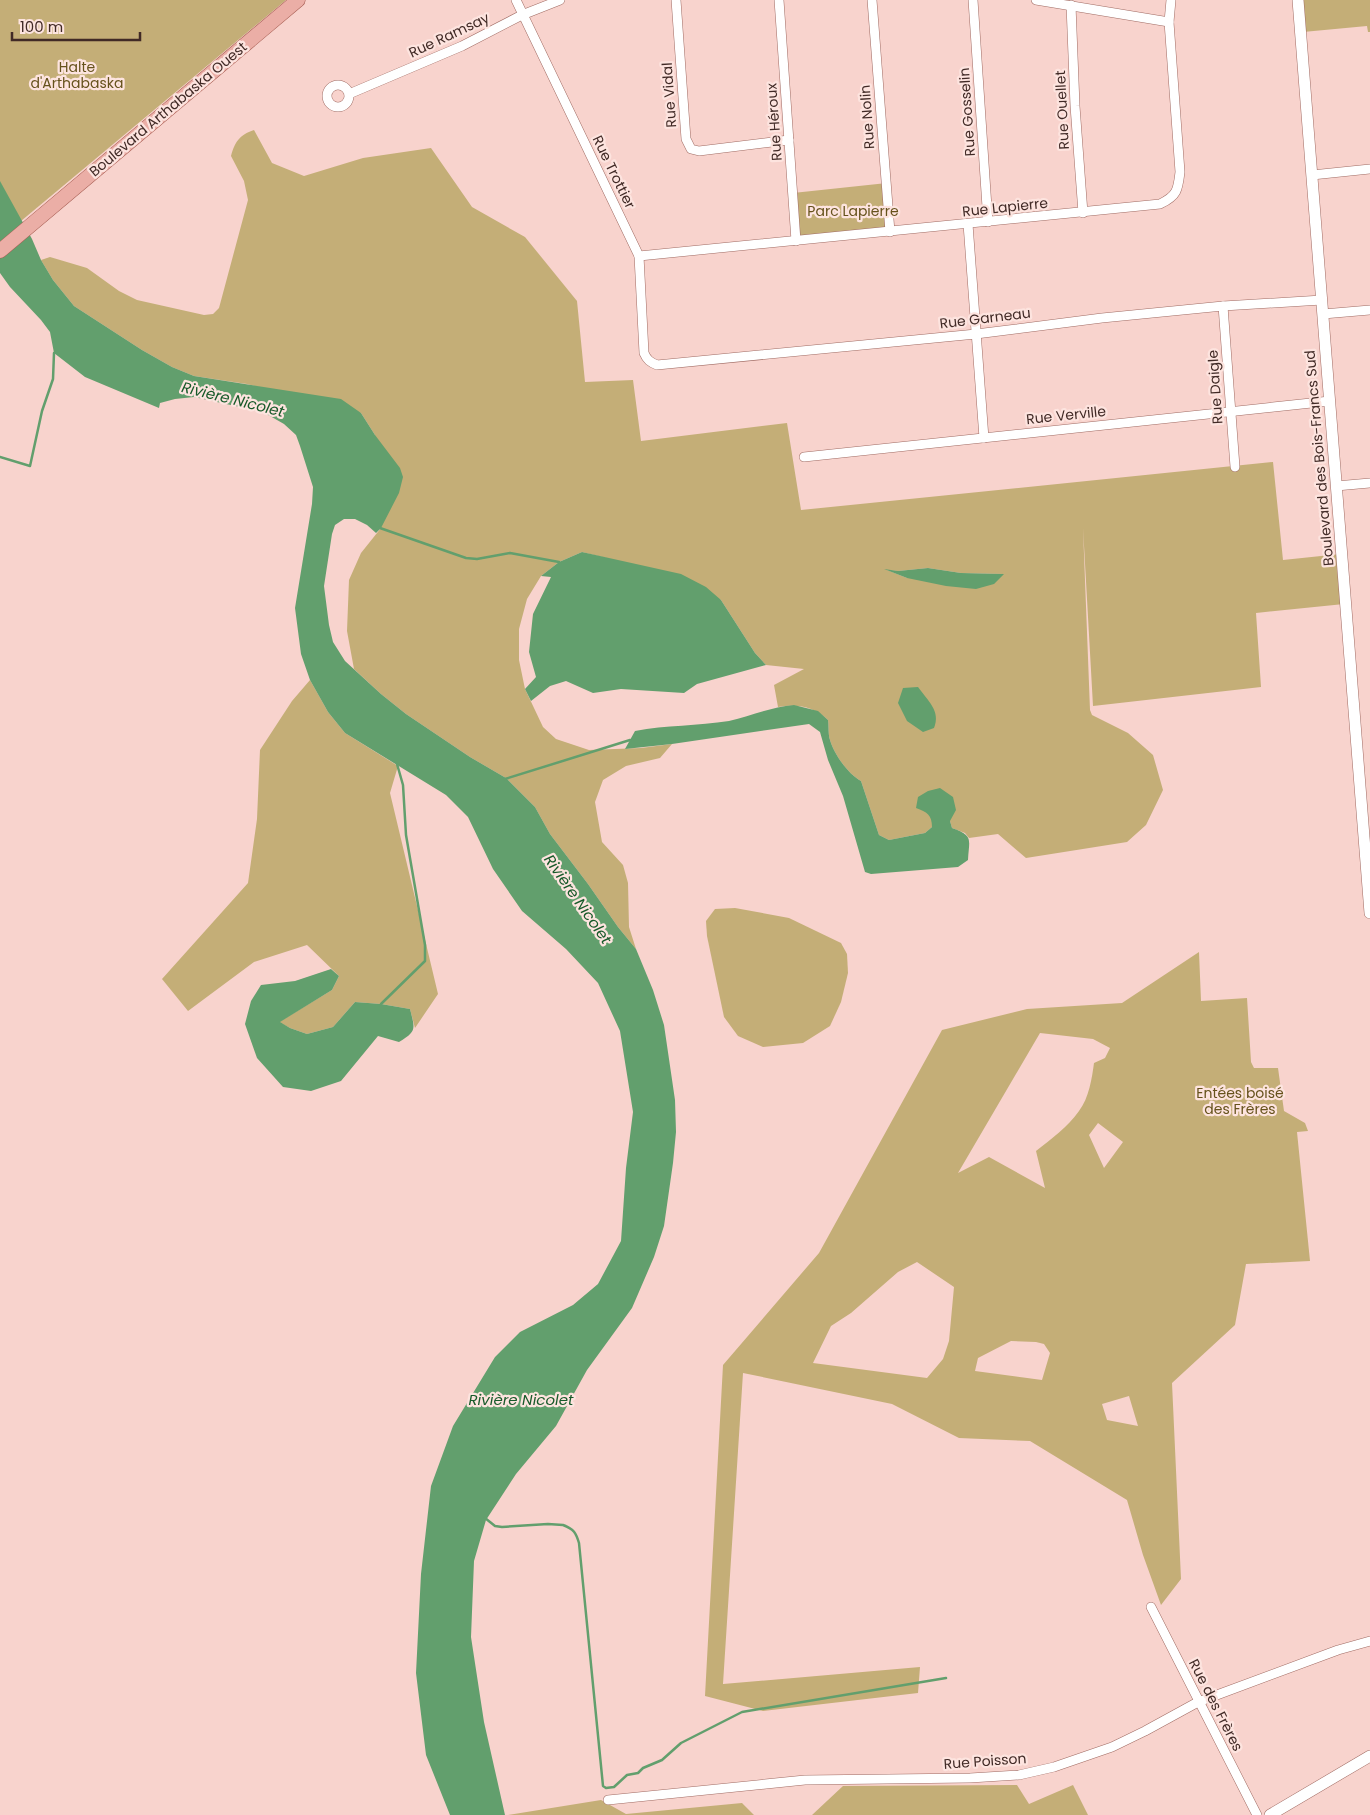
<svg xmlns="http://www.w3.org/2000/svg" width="1370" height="1815" font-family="Poppins,sans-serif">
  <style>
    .green { fill: #c4ae77; fill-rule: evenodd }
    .water { fill: #629f6d }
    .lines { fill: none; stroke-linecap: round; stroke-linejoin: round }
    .stream { stroke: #629f6d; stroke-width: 2.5 }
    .minor-casing { stroke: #a06b63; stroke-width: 10 }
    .tertiary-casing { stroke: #a06b63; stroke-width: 12 }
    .primary-casing { stroke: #a65d52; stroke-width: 15 }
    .minor { stroke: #fff; stroke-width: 9 }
    .tertiary { stroke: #fff; stroke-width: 11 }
    .primary { stroke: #ebaea6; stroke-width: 14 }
    .labels { text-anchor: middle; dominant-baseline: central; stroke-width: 4.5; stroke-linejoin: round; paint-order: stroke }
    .street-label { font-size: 14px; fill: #412a26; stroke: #fde4df }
    .park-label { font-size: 14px; fill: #66521c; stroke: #fde4df }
    .water-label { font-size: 15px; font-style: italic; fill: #185a2a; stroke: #fde4df }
  </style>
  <rect width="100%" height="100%" fill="#f8d3cd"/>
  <g class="green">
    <path d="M0 0H286L21 221 0 182Z"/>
    <path d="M1301 0H1370V32H1368L1367 26 1303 32Z"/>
    <path d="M254 130 272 163 304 176 363 158 431 148 472 207 525 237 577 301 585 382 633 380 641 441 787 423 801 510 1273 462 1283 560 1340 554 1344 604 1256 613 1261 687 1093 706 1083 528 1090 710 1092 715 1128 733 1153 755 1163 790 1146 825 1127 842 1026 858 998 834 969 838 965 833 952 828 950 821 926 811 932 817V827L925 833 889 840 879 835 861 781C848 774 834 754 830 740 828 734 829 726 828 720 813 706 798 704 778 707L774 685 804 669 766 665 755 653 721 600 618 561 582 552 559 562 541 576 527 599 519 629V660L525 689 543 727 556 739 589 750 641 748 672 744 660 758 626 766 603 780 595 802 602 842 623 865 628 883 629 927 636 949 618 927 588 884 550 834 535 807 506 778 470 757 406 714 381 694 354 669 347 631 349 580 361 553 381 528 375 435 361 413 247 384 194 376 172 367 142 350 74 306 53 280 41 260 50 257 87 268 119 291 137 300 204 315 213 314 219 308 248 200 244 181 231 156C235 142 239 135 254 130ZM928 568 961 573 1003 574 907 578 887 570 898 571Z"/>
    <path d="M887 183 890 232 796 241 793 193Z"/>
    <path d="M310 680 328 712 345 733 398 766 390 793 438 994 415 1028 410 1009 381 1004 355 1002 333 1027 307 1034 290 1028 279 1022 332 990 339 976 307 945 254 962 188 1011 162 979 248 883 257 819 260 750 292 701Z"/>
    <path d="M735 908 789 918 841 943 847 954 848 973 841 1002 830 1026 803 1043 763 1047 738 1036 724 1017 707 936 706 921 715 909Z"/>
    <path d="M1199 952 1201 1001 1247 998 1251 1062 1254 1068H1278L1284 1111 1305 1123 1308 1131 1297 1132 1310 1261 1246 1264 1235 1325 1172 1383 1181 1579 1161 1605 1143 1555 1127 1500 1030 1441 959 1438 892 1404 743 1373 723 1684 920 1667 918 1693 763 1711 705 1696 723 1365 819 1253 942 1030 1027 1009 1122 1003ZM1040 1033 1093 1039 1110 1048 1105 1058 1094 1063C1092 1078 1089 1098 1079 1111 1068 1127 1051 1139 1036 1151L1045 1188 989 1157 958 1173ZM1098 1123 1123 1142 1104 1168 1089 1135ZM917 1262 954 1287 949 1341 943 1359 927 1378 813 1363 831 1326 851 1313 898 1272ZM1011 1341 1036 1342 1044 1344 1050 1353 1042 1380 975 1371 978 1358ZM1129 1396 1138 1426 1107 1420 1102 1404Z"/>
    <path d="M1017 1785 1029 1804 1073 1785 1088 1815H812L843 1786Z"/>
    <path d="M601 1800 626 1814 742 1803 754 1815H508Z"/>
  </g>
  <g class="water">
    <path d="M0 181 32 239 41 260 53 280 74 306 142 350 172 367 194 376 341 399 361 413 375 435 400 468 403 477 399 493 381 528 376 533 367 525 355 519H344L335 525 332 534 324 586 329 625 333 642 345 661 381 694 406 714 470 757 506 778 535 807 550 834 588 884 618 927 636 949 653 990 664 1025 675 1100 676 1132 673 1163 664 1226 654 1257 632 1308 587 1370 556 1426 516 1474 486 1520 474 1561 471 1637 484 1722 505 1815H450L426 1755 416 1673 421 1574 431 1486 453 1426 495 1357 520 1332 573 1305 598 1284 621 1241 626 1168 633 1112 620 1031 598 983 566 949 522 911 493 869 468 817 446 795 345 733 328 712 310 680 301 654 295 608 312 504 313 487 300 446 296 435 284 424 263 412 194 397 175 399 160 403 159 408 85 377 54 353 50 332 41 320 10 287 0 273Z"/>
    <path d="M582 552 681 574 706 587 721 600 755 653 766 665 697 684 684 693 621 689 593 693 566 681 550 686 531 701 525 689 536 677 529 652 533 614 551 577 541 576 559 562Z"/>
    <path d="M928 568 961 573 1004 574 994 584 976 589 946 586 907 578 884 569 898 571Z"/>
    <path d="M918 687C928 701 941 711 934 728L923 732 907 721 898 703 903 688Z"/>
    <path d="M794 705 818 711 828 720C829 726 828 734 830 740 834 754 848 774 861 781L879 835 889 840 925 833 932 827C932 815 927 812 916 808L918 797 928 791 940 788 953 797 956 810 950 821 952 828C974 836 969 839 968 860L958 867 871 874 865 872 843 796 828 760 820 732 809 724 672 744 625 749 635 731C666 725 698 726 729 721 751 716 771 707 794 705Z"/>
    <path d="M331 969 339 976 332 990 280 1022 290 1028 307 1034 333 1027 355 1002 381 1004 410 1009C415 1029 417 1031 399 1042L378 1036 341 1081 311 1091 283 1087 257 1058 245 1024 251 1001 261 985 295 981Z"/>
  </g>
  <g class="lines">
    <g class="stream">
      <path d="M0 457 30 466 42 411 53 379 54 353"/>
      <path d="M380 528 466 558 477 559 510 553 559 562"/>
      <path d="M505 779 630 740"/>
      <path d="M381 1004 425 961V945L406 835 403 785 397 764"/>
      <path d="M485 1518 495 1526 502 1527 548 1524 563 1525C574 1529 576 1533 579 1543L603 1786 606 1788 614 1787 627 1775 638 1773 643 1768 662 1760 681 1743 742 1712 946 1678"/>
    </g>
    <defs>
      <g id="minor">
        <path d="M516 0 639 256 644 353C647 360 650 362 657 365L976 334 1102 318 1223 306 1322 300"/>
        <path d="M676 0 686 139 691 149 699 151 789 140"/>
        <path d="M779 0 796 241"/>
        <path d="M872 0 890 232"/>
        <path d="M973 0 988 222"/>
        <path d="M1036 0 1169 22"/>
        <path d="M1071 5 1075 106 1083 213"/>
        <circle cx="338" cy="96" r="11"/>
        <path d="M349 94 462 46 522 15 560 0"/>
        <path d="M1312 175 1370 169"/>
        <path d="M968 224 984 438"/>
        <path d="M639 256 1160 204C1177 196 1178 190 1180 172L1169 22 1171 0"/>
        <path d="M1223 306 1235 467"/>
        <path d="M1323 314 1370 310"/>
        <path d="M804 457 1330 401"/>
        <path d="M1336 486 1370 483"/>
        <path d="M1151 1607 1257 1815"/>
        <path d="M608 1800 805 1780 970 1778 1019 1775 1054 1767 1112 1747 1145 1731 1198 1702 1338 1650 1370 1641"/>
      </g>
      <g id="tertiary">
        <path d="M1298 0 1370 913"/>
        <path d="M1270 1815 1370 1756"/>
      </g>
      <path id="primary" d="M0 251 298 0"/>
    </defs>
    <use href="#minor" class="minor-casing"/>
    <use href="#tertiary" class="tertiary-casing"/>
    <use href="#primary" class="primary-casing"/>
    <use href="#minor" class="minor"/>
    <use href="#tertiary" class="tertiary"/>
    <use href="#primary" class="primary"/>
  </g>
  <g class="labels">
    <g class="street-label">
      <text transform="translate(449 35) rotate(-25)">Rue Ramsay</text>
      <text transform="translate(669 95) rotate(-94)">Rue Vidal</text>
      <text transform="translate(168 109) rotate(-40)">Boulevard Arthabaska Ouest</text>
      <text transform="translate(1062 110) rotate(-93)">Rue Ouellet</text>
      <text transform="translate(967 112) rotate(-94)">Rue Gosselin</text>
      <text transform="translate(867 117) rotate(-94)">Rue Nolin</text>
      <text transform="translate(774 122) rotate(-94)">Rue Héroux</text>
      <text transform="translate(614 172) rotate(64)">Rue Trottier</text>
      <text transform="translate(1005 207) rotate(-6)">Rue Lapierre</text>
      <text transform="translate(985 318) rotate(-7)">Rue Garneau</text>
      <text transform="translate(1215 387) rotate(-94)">Rue Daigle</text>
      <text transform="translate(1066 415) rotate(-6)">Rue Verville</text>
      <text transform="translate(1319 458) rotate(-95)">Boulevard des Bois-Francs Sud</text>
      <text transform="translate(1216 1705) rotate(63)">Rue des Frères</text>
      <text transform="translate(985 1761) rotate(-4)">Rue Poisson</text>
    </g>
    <g class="park-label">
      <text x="77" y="67">Halte<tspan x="77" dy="16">d'Arthabaska</tspan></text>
      <text x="853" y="211">Parc Lapierre</text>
      <text x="1240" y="1093">Entées boisé<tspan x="1240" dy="16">des Frères</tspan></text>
    </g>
    <g class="water-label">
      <text transform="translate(233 399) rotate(14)">Rivière Nicolet</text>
      <text transform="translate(578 899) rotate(55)">Rivière Nicolet</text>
      <text x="521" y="1399">Rivière Nicolet</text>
    </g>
  </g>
  <path d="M12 32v8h128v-8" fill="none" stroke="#412a26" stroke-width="2.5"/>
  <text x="20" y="32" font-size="15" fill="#412a26" stroke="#fde4df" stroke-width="4" paint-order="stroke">100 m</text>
</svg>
